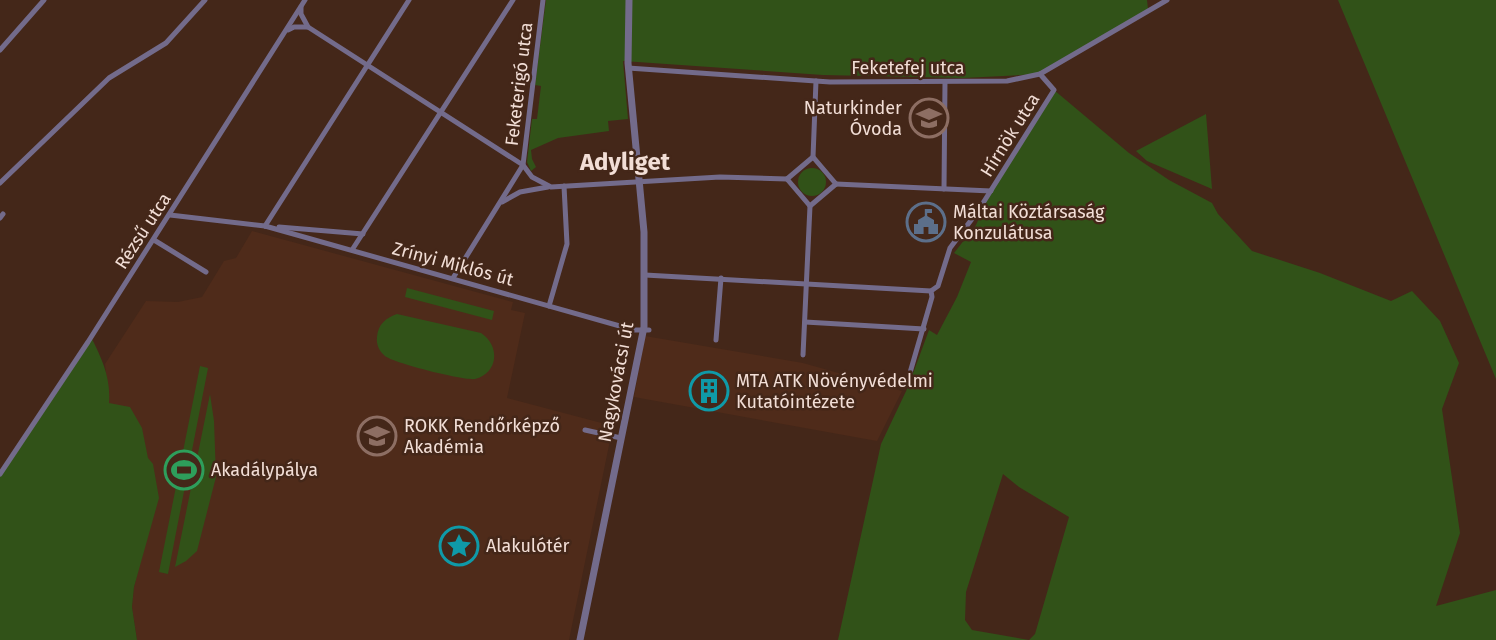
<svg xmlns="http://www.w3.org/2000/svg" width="1496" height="640" font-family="'Fira Sans',sans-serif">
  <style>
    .built { fill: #4f2b1a }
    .green { fill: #315218; fill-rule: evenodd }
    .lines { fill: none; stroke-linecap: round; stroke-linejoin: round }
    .minor { stroke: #736b8b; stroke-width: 5 }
    .tertiary { stroke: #736b8b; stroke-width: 7 }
    .labels { text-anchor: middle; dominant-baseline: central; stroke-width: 5; stroke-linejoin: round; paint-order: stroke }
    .street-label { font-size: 18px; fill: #f2ded6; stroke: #442719 }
    .poi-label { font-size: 18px; fill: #f2ded6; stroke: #442719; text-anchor: start }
    .district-label { font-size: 24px; font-weight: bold; fill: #f2ded6; stroke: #442719 }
  </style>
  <rect width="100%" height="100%" fill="#442719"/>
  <g class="built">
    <path d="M252 231 513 302 511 310 525 313 507 398 613 426 569 640H137L132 607 134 587 155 504 144 444 109 403 105 364 146 301 178 302 202 297 224 261 236 258Z"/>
    <path d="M645 336 803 363 902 391 877 441 634 397Z"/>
  </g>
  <g class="green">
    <path d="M546 0H1147L1148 9 1040 74 964 78 823 75 623 61 628 119 608 121 609 131 558 138 531 150 532 159 536 167 531 171 527 162 532 119H537L541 86 535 85Z"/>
    <path d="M1338 0H1496V379Z"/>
    <path d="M1054 90 1129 153 1169 180 1212 203 1218 214 1252 251 1320 273 1391 301 1412 291 1440 321 1459 363 1442 409 1460 533 1436 606 1496 590V640H838L881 444 908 387 929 330 937 335 957 297 971 262 954 253 976 225 991 191ZM1003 474 1019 487 1069 517 1035 634 1029 640 972 630 965 620 966 592Z"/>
    <path d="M1206 114 1212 189 1147 161 1136 151Z"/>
    <circle cx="812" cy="182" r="14"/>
    <path d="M407 288 494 311 492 320 405 297Z"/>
    <path d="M397 314 481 333C500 345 499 373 475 379 465 381 393 363 385 356 379 351 376 344 377 337 378 324 386 318 397 314Z"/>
    <path d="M91 337C102 359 111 378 109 403L130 407 142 428 148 458 153 464 159 498 134 587 132 607 137 640H0V474Z"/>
    <path d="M200 366 208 368 168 574 159 572Z"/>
    <path d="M210 394 214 421 216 477 197 551 186 561 175 567Z"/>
  </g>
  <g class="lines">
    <g class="minor">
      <path d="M301 7V14L308 27"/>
      <path d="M288 30 294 27H308L523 165 532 177 551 187 720 177 787 179"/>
      <path d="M0 50 44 0"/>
      <path d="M628 68 830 82 1007 81 1040 74 1167 0"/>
      <path d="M813 157 816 81"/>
      <path d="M787 179 813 157 836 184"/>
      <path d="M787 179 810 206"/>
      <path d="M0 183 109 78 166 43 205 0"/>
      <path d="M836 184 991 191"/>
      <path d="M944 189 945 82"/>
      <path d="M502 202 520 192 548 187"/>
      <path d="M810 206 836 184"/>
      <path d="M170 215 265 226"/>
      <path d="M0 218 3 214"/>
      <path d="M265 226 634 330H649"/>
      <path d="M265 226 409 0"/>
      <path d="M279 227 363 234"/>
      <path d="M154 240 206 272"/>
      <path d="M352 250 513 0"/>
      <path d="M645 275 931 291"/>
      <path d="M453 278 523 165 543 0"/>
      <path d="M549 306 567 244 564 186"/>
      <path d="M805 322 924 329"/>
      <path d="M716 340 721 278"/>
      <path d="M803 355 810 206"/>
      <path d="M907 383 932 297 931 291 938 286 950 248 978 211 1054 90 1040 74"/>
      <path d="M585 430 621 438"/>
      <path d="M0 474 88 342 305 0"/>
    </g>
    <path class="tertiary" d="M580 640 644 327V232L628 63 629 0"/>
  </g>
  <defs>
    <symbol id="school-ring" viewBox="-11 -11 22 22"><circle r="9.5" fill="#442719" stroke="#8d6e63" stroke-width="1.5"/><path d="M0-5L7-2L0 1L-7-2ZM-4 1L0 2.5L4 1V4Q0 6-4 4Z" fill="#8d6e63"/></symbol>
    <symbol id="civic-ring" viewBox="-11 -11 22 22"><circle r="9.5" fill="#442719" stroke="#5c6f8a" stroke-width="1.5"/><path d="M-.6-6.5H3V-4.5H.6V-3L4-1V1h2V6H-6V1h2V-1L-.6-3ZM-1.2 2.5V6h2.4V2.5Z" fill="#5c6f8a"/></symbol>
    <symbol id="building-ring" viewBox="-11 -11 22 22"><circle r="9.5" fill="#442719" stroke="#0f9aa8" stroke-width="1.5"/><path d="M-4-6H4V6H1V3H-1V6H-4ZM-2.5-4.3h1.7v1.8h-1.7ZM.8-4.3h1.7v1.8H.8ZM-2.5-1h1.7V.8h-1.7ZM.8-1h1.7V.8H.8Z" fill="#0f9aa8"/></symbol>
    <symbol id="stadium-ring" viewBox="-11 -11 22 22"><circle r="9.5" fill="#442719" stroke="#2e9e5b" stroke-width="1.5"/><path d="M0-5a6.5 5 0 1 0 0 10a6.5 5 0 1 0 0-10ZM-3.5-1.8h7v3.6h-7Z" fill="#2e9e5b"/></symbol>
    <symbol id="sight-ring" viewBox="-11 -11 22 22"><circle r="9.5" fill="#442719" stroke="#0f9aa8" stroke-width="1.5"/><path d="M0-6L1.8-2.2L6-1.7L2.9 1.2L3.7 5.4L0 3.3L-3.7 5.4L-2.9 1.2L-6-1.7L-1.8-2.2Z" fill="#0f9aa8"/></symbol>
  </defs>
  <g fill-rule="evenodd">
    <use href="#school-ring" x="907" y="96" width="44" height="44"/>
    <use href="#civic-ring" x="904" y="200" width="44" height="44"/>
    <use href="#building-ring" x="687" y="369" width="44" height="44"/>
    <use href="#school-ring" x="355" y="414" width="44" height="44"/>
    <use href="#stadium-ring" x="162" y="448" width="44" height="44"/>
    <use href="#sight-ring" x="437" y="524" width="44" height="44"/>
  </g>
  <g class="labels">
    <g class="street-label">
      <text x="908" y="68">Feketefej utca</text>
      <text transform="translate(519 84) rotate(-83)">Feketerigó utca</text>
      <text transform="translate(1010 135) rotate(-58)">Hírnök utca</text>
      <text transform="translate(143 231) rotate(-57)">Rézsű utca</text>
      <text transform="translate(453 264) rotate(15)">Zrínyi Miklós út</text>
      <text transform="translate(616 382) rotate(-79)">Nagykovácsi út</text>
    </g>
    <g class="poi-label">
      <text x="902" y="108" text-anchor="end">Naturkinder<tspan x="902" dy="21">Óvoda</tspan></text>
      <text x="953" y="212">Máltai Köztársaság<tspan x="953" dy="21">Konzulátusa</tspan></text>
      <text x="736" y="381">MTA ATK Növényvédelmi<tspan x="736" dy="21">Kutatóintézete</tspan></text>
      <text x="404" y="426">ROKK Rendőrképző<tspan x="404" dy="21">Akadémia</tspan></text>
      <text x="211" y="470">Akadálypálya</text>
      <text x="486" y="546">Alakulótér</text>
    </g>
    <g class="district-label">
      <text x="625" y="162">Adyliget</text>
    </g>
  </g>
</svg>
